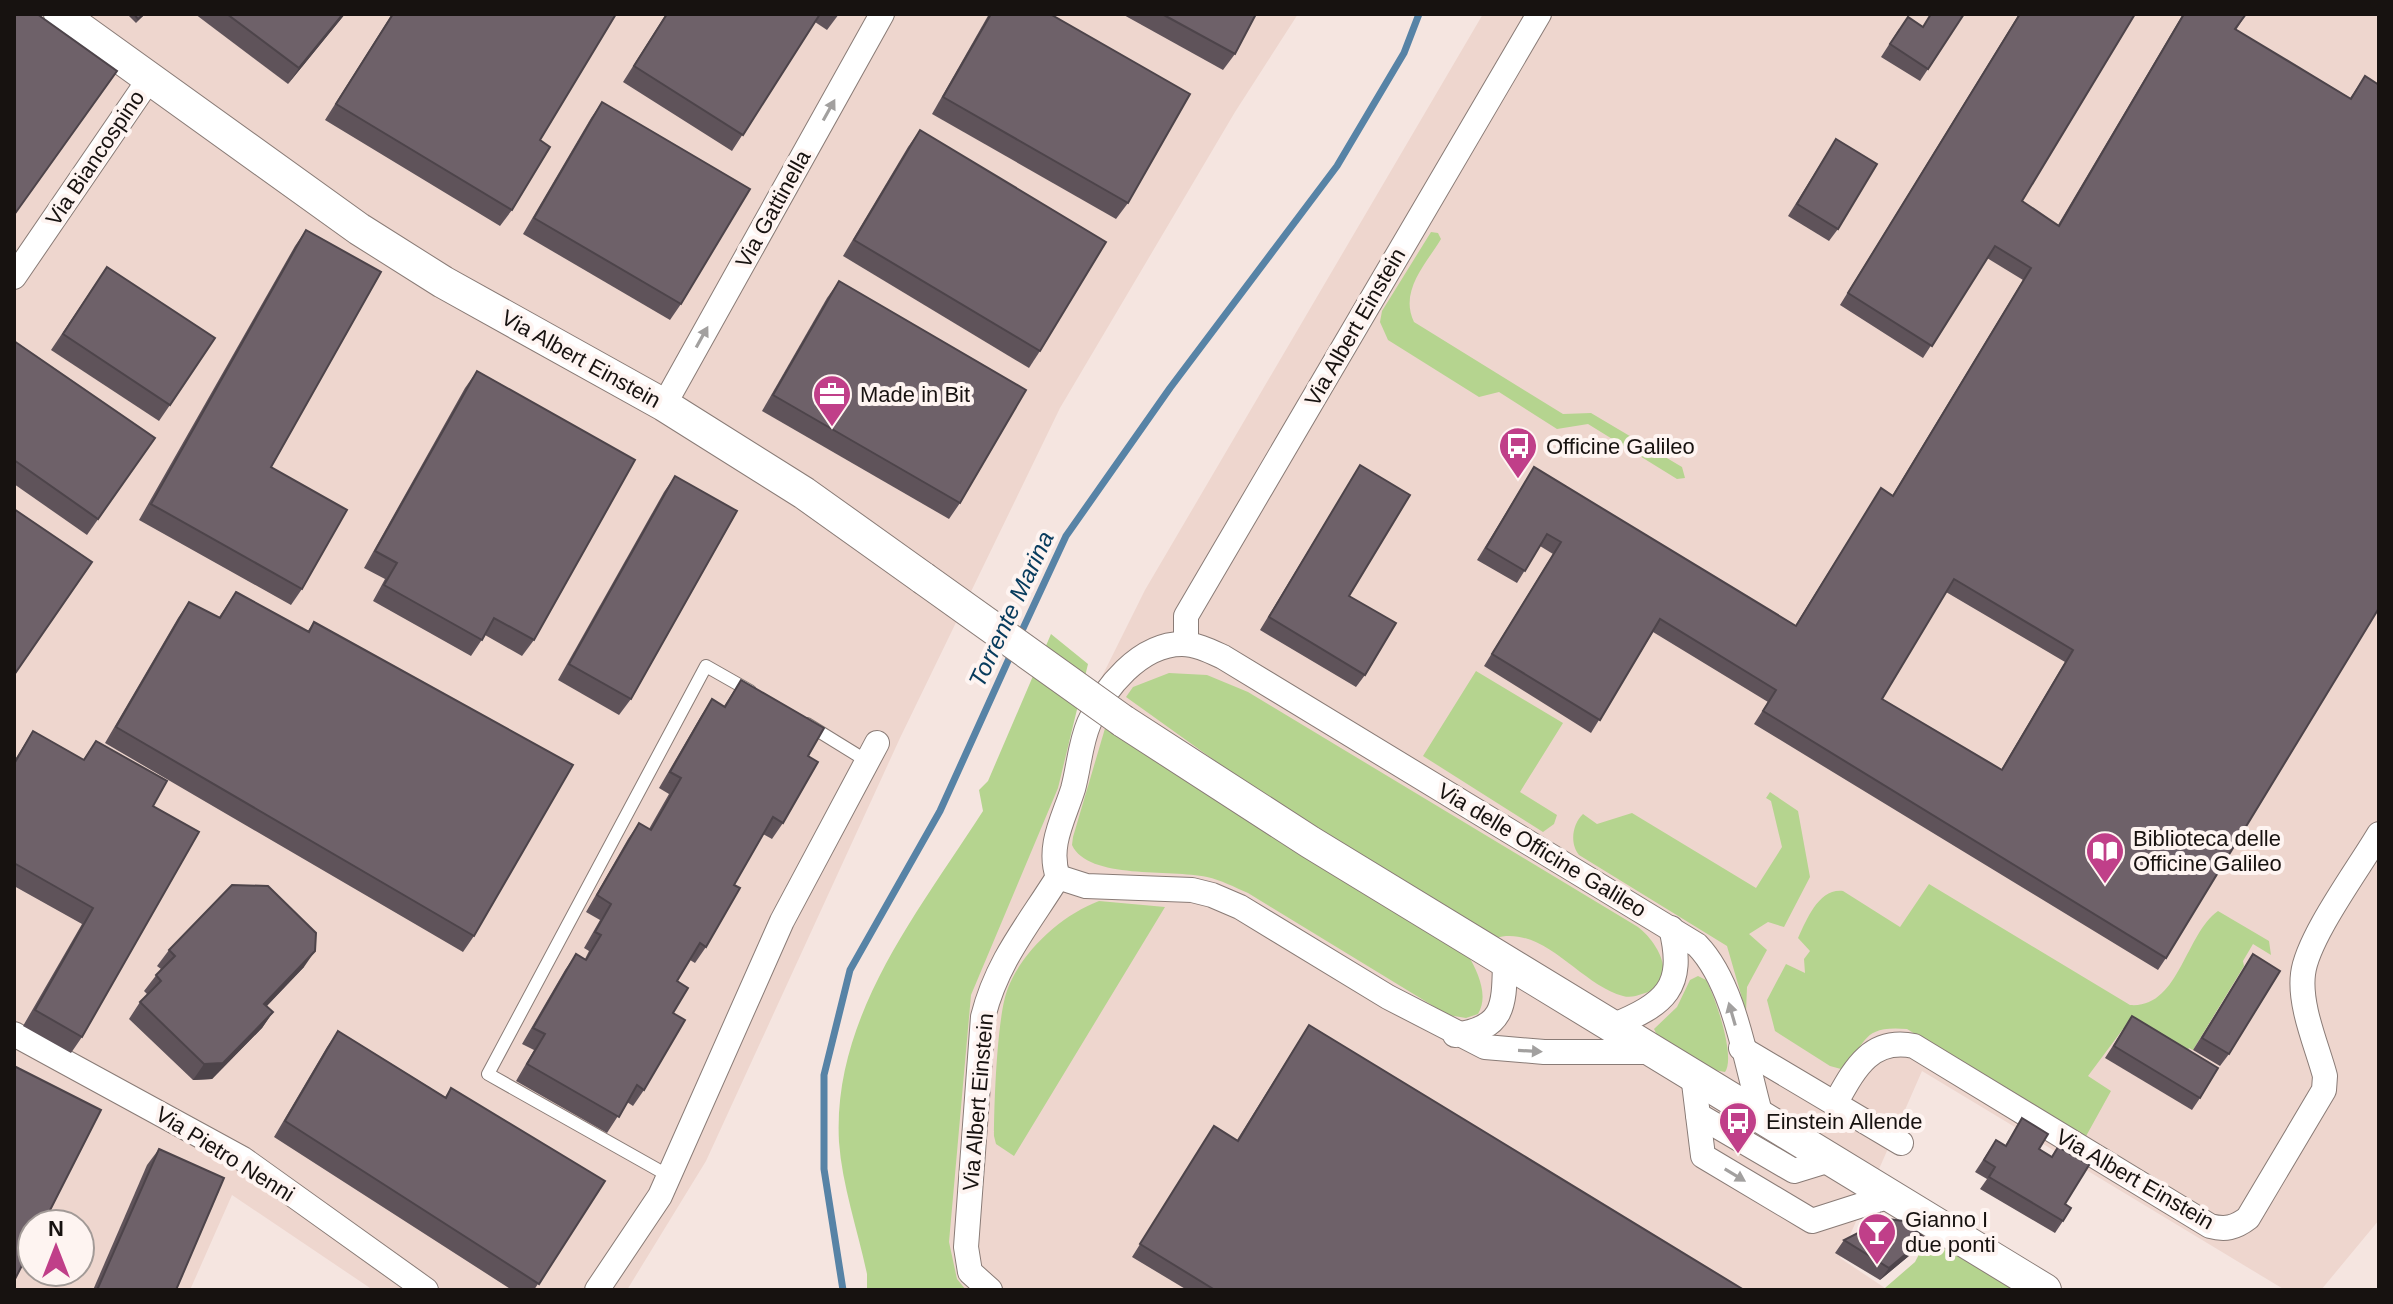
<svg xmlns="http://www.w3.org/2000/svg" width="2393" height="1304" font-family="Helvetica,sans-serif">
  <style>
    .built { fill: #eed6ce; fill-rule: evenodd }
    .green { fill: #b5d48f }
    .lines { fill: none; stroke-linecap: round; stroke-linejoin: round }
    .stream { stroke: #5783a6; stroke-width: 7 }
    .service-casing { stroke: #897b76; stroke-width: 14 }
    .minor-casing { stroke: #897b76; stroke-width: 26 }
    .tertiary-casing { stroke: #897b76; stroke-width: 34 }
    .service { stroke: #fff; stroke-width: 12 }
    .minor { stroke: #fff; stroke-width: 24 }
    .tertiary { stroke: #fff; stroke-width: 32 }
    .tertiary-bridge-casing { stroke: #897b76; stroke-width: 34; stroke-linecap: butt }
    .tertiary-bridge { stroke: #fff; stroke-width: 32 }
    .wall { fill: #5f535a; fill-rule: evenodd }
    .shaded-wall { fill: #4d444a }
    .building { fill: #6e6169; stroke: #4d444a; stroke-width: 2; fill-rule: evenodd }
    .oneway { fill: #a2a09f }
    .labels { text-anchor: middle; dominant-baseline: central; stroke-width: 8; stroke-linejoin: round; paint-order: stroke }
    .street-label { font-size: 22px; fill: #171210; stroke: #fef4f1 }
    .poi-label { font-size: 22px; fill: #171210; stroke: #fef4f1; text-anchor: start }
    .water-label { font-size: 24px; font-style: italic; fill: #073b5d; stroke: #fef4f1 }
  </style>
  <rect width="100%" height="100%" fill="#f5e5e0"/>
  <g class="built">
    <path d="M14 14 74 40 93 14H1298L1235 112 1060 408 900 738 706 1161 627 1290H373L232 1195 190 1290H14ZM32 1224H80V1272H32Z"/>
    <path d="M1483 14H2379V1220L2321 1290H2285L1922 1071 1840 1258 1888 1290H943L959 1012 1044 793 1145 590Z"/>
  </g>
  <g class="green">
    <path d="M1431 232 1438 233 1441 239C1426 264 1399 291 1414 322L1563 414 1591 413 1682 467 1685 478 1677 479 1588 424 1557 429 1499 392 1479 397 1388 340 1380 322 1382 311Z"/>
    <path d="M1051 634 1088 664 1058 788 971 995 949 1242 957 1279 966 1290H867V1274C858 1231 842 1185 839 1142 832 1016 919 911 983 811L979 790 988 781Z"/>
    <path d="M1476 671 1563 723 1520 792 1557 815 1554 824 1543 832 1423 756Z"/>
    <path d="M1169 673 1207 675 1248 692 1638 927C1659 943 1681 983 1642 994 1636 996 1630 998 1623 996 1580 985 1544 924 1495 938L1267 798 1126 697 1133 687Z"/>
    <path d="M1106 725 1468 955C1478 972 1489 996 1478 1014L1466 1018 1448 1015 1248 893C1234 887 1221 880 1207 877 1171 869 1088 880 1072 845L1073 837Z"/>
    <path d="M1770 792 1798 811 1810 877 1784 927 1768 922 1749 934 1767 950 1747 987 1746 1012 1727 946 1579 855C1569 843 1573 823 1583 814L1597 824 1632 813 1756 888 1782 847 1771 801 1766 798Z"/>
    <path d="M1929 884 2130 1005C2179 1009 2185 934 2218 911L2269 941 2271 955 2253 944 2243 961 2244 966 2193 1050 2189 1048 2182 1060 2123 1029 2088 1076 2111 1091 2085 1138 1907 1029C1859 1025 1869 1044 1841 1069L1830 1066 1775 1031 1767 1000 1786 964 1805 973 1804 959 1810 951 1798 938C1807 919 1819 888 1843 891L1900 927Z"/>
    <path d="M1099 901 1165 907 1014 1156 996 1144 994 1136C994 1105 997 1014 1008 988 1023 950 1062 915 1099 901Z"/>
    <path d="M1698 976 1706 980C1715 996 1736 1057 1725 1072L1714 1070 1657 1035 1654 1029 1677 1007 1690 980Z"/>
    <path d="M1929 1235 2018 1290 1885 1288 1915 1262Z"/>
  </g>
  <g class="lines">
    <g class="stream">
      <path d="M1019 637 1066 536 1170 388 1337 166 1404 53 1419 14"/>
      <path d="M843 1290 824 1169V1075L850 970 940 811 1012 652"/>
    </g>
    <defs>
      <g id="service">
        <path d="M807 724 867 761"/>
        <path d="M669 1176 488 1074 706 666 750 691"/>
      </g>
      <g id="minor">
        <path d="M14 277 150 78"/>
        <path d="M664 405 882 14"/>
        <path d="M1186 644V616L1539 14"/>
        <path d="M1612 1026C1665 1004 1686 988 1671 928"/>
        <path d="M14 1034 243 1159 426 1290"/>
        <path d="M1455 1035C1505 1028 1504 1006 1505 962"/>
        <path d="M1741 1048 1901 1143"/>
        <path d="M1655 1052H1544L1485 1047 1388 997 1240 907 1212 895 1192 890 1086 886 1058 877C1047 846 1064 818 1073 789 1079 767 1080 744 1089 723 1104 688 1140 644 1182 644 1196 644 1210 651 1223 657L1697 945C1735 984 1746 1064 1761 1116"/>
        <path d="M1693 1075 1703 1156 1812 1221 1893 1195"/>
        <path d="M1835 1104C1854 1070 1870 1037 1914 1046L2210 1226C2225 1230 2235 1228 2248 1218L2324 1090 2325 1076C2317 1046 2299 1006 2303 974 2307 938 2359 868 2379 834"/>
        <path d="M1698 1115 1794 1171 1833 1159"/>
        <path d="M597 1290 660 1196 782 921 877 743"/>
        <path d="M990 1290 970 1272 966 1247 983 1017C997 961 1028 925 1058 877"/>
      </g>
      <g id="tertiary">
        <path d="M60 14 359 229 443 282 664 405 804 493 923 578"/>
        <path d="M1123 721 1310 842 2045 1290"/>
      </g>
    </defs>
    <use href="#service" class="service-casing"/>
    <use href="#minor" class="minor-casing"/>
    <use href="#tertiary" class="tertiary-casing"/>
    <use href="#service" class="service"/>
    <use href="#minor" class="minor"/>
    <use href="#tertiary" class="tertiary"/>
    <defs>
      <path id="tertiary-bridge" d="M923 578 1123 721"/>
    </defs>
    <use href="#tertiary-bridge" class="tertiary-bridge-casing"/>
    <use href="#tertiary-bridge" class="tertiary-bridge"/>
  </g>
  <g class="wall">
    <path d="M127 14H145L136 23Z"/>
    <path d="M195 14H345L288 84Z"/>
    <path d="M392 14H616L540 140 512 210 500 226 325 120Z"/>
    <path d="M666 14H839L827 30 815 22 732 151 623 82Z"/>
    <path d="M989 14H1050L1128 203 1116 219 932 114Z"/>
    <path d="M1122 14H1256L1235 54 1223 70Z"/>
    <path d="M2019 14H2135L2022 201 2058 225 2183 14H2246L2236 30 2350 98 2365 76 2166 958 2158 970 1754 724 1768 702 1653 632 1591 733 1484 666 1553 554 1540 546 1517 583 1477 560 1534 467 1795 626 1881 488 1892 496 2023 280 1987 258 1923 358 1840 305ZM1946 592 2065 662 2001 770 1882 699Z"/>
    <path d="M1899 29 1928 69 1920 81 1881 57Z"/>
    <path d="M602 102 681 304 670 320 523 234 591 118Z"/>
    <path d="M920 130 1040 351 1029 368 843 256 908 147Z"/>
    <path d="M1836 139 1838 229 1829 241 1788 216Z"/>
    <path d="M306 230 271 467 302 589 291 605 139 520 295 246Z"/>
    <path d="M839 281 960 503 949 519 762 411 827 298Z"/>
    <path d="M96 283 170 405 159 421 51 350Z"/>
    <path d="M14 341 155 438 87 535 14 484Z"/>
    <path d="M477 371 534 640 522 656 485 635 471 656 373 601 385 579 364 568 465 388Z"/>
    <path d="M1360 465 1349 596 1365 675 1356 687 1260 630Z"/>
    <path d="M675 476 631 699 619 715 558 680 664 492Z"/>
    <path d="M236 592 307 632 314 622 474 936 463 952 105 743 178 618 189 602 219 617Z"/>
    <path d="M741 680 808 756 783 823 772 839 763 834 734 885 706 947 695 963 690 960 677 981 673 1013 644 1090 633 1106 627 1102 607 1133 516 1081 534 1050 522 1044 565 970 576 954 585 959 589 951 584 948 600 920 586 912 628 839 639 823 649 829 669 794 659 788 701 716 712 699 724 706Z"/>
    <path d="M33 731 83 760 96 741 153 806 82 1037 71 1053 23 1026 82 924 14 886V761Z"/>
    <path d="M169 950 304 967 267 1006 273 1012 262 1028 212 1079 193 1080 129 1019 140 1002 148 995 144 991 161 969 157 966Z"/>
    <path d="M2253 954 2229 1054 2220 1066 2193 1050Z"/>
    <path d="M2132 1016 2200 1098 2192 1110 2105 1058Z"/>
    <path d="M1309 1025 1744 1290H1187L1132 1257 1214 1126 1237 1140Z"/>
    <path d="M338 1031 445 1097 451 1088 605 1181 534 1290H512L274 1137 327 1047Z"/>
    <path d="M2022 1118 2039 1149 2051 1157 2058 1147 2065 1204 2063 1221 2055 1233 1980 1189 1987 1179 1975 1172 1996 1140 2005 1146Z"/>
    <path d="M159 1149 176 1290H93L147 1165Z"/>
    <path d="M1867 1217 1881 1218 1916 1250 1880 1280 1835 1253 1844 1240 1859 1232V1229Z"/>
  </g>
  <g class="shaded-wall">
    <path d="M343 14H345L288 84 299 68Z"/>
    <path d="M315 951 304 967 253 1020 264 1004Z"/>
    <path d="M273 1012 262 1028 212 1079 193 1080 204 1064Z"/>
    <path d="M1925 1238 1916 1250 1880 1280 1889 1268Z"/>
  </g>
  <g class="building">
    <path d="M14 14H37L117 71 14 215Z"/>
    <path d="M134 14H144L138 19Z"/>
    <path d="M227 14H343L299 68Z"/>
    <path d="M393 14H616L540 140 550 147 512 210 336 104Z"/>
    <path d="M667 14H820L743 135 634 66Z"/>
    <path d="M991 14H1050L1190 94 1128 203 943 97Z"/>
    <path d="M1162 14H1256L1235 54Z"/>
    <path d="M1931 14H1964L1928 69 1890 44 1908 17 1923 27Z"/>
    <path d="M2020 14H2135L2022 201 2059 226 2184 14H2246L2235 29 2351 99 2365 76 2379 85V608L2166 958 1763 711 1776 690 1660 619 1600 720 1492 654 1561 542 1547 534 1525 571 1486 548 1534 467 1796 626 1881 488 1893 496 2031 268 1995 246 1932 346 1848 293ZM1954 579 2073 650 2002 770 1882 699Z"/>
    <path d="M602 102 750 189 681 304 534 218Z"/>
    <path d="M920 130 1106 242 1040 351 854 240Z"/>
    <path d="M1836 139 1877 164 1838 229 1797 204Z"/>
    <path d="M306 230 381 272 271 467 347 510 302 589 151 504Z"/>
    <path d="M107 267 215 338 170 405 63 334Z"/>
    <path d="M839 281 1026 390 960 503 773 395Z"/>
    <path d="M14 341 155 438 98 519 14 460Z"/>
    <path d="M477 371 635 460 534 640 494 618 482 640 384 585 397 563 375 551Z"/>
    <path d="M1360 465 1410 495 1349 596 1396 623 1365 675 1269 617Z"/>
    <path d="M675 476 737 511 631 699 569 664Z"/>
    <path d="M14 509 92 562 14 675Z"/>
    <path d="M236 592 309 632 314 622 573 765 474 936 116 727 189 602 220 618Z"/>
    <path d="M741 680 824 728 808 756 818 762 783 823 773 817 734 885 740 888 706 947 700 943 677 981 688 988 673 1013 685 1020 644 1090 637 1085 619 1117 527 1064 545 1034 533 1028 576 954 586 960 601 935 595 932 611 904 597 895 639 823 651 830 681 778 670 772 712 699 725 707Z"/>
    <path d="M33 731 84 760 96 741 167 781 153 806 199 832 82 1037 35 1010 93 908 14 863V764Z"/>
    <path d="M232 885 268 886 316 933 315 951 264 1004 273 1012 223 1063 204 1064 140 1002 161 981 156 975 175 956 169 950Z"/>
    <path d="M2253 954 2280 971 2229 1054 2202 1038Z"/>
    <path d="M2132 1016 2218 1068 2200 1098 2114 1046Z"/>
    <path d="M1309 1025 1744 1290H1215L1140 1244 1214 1126 1238 1141Z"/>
    <path d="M338 1031 446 1098 451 1088 605 1181 539 1284 285 1121Z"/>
    <path d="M14 1066 101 1110 43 1224H32V1246L14 1281Z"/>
    <path d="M2022 1118 2048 1134 2039 1149 2052 1157 2058 1147 2089 1165 2065 1204 2071 1208 2063 1221 1989 1177 1995 1167 1984 1160 1996 1140 2006 1146Z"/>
    <path d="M159 1149 224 1178 176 1290H97Z"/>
    <path d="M1880 1213 1881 1218 1903 1221 1925 1238 1889 1268 1844 1240 1870 1227 1867 1217Z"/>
  </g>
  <defs><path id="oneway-solid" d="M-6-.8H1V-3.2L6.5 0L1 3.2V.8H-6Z" transform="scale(2)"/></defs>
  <g class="oneway">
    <use href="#oneway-solid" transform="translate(829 110) rotate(-61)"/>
    <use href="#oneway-solid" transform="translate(702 337) rotate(-61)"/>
    <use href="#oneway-solid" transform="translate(1732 1014) rotate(-106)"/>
    <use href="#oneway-solid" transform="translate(1530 1051) rotate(3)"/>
    <use href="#oneway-solid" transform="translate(1735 1175) rotate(31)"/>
  </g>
  <defs>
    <symbol id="office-pin" viewBox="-11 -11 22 30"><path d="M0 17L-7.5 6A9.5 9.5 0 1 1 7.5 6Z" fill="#c03f89" stroke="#fef4f1"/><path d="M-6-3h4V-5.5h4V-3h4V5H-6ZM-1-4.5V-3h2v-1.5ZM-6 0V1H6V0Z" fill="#fff"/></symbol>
    <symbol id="bus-pin" viewBox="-11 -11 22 30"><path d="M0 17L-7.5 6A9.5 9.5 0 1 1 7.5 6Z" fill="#c03f89" stroke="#fef4f1"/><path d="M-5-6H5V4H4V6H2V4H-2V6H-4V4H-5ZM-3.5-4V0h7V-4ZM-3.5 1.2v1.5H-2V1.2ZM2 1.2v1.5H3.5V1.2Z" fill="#fff"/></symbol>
    <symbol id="library-pin" viewBox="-11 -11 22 30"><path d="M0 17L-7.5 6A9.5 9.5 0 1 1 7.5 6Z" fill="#c03f89" stroke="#fef4f1"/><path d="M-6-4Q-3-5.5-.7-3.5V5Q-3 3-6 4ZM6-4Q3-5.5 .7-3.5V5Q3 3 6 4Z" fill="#fff"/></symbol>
    <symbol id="bar-pin" viewBox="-11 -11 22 30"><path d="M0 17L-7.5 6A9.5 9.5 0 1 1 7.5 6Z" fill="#c03f89" stroke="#fef4f1"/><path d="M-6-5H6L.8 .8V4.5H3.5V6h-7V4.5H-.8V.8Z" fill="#fff"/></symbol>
  </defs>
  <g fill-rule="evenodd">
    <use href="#office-pin" x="810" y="372" width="44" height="60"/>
    <use href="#bus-pin" x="1496" y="424" width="44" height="60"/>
    <use href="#library-pin" x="2083" y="829" width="44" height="60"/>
    <use href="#bus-pin" x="1716" y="1099" width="44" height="60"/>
    <use href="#bar-pin" x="1855" y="1210" width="44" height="60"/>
  </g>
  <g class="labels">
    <g class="street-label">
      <text transform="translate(95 158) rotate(-56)">Via Biancospino</text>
      <text transform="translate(773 209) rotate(-61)">Via Gattinella</text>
      <text transform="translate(1355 327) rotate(-60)">Via Albert Einstein</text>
      <text transform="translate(581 359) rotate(29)">Via Albert Einstein</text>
      <text transform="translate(1542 850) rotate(31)">Via delle Officine Galileo</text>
      <text transform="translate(978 1102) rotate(-85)">Via Albert Einstein</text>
      <text transform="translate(225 1154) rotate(32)">Via Pietro Nenni</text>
      <text transform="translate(2135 1179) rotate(30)">Via Albert Einstein</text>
    </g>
    <g class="poi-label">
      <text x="860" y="394">Made in Bit</text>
      <text x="1546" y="446">Officine Galileo</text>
      <text x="2133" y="838">Biblioteca delle<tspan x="2133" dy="25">Officine Galileo</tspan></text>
      <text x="1766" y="1121">Einstein Allende</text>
      <text x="1905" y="1219">Gianno I<tspan x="1905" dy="25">due ponti</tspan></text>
    </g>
    <g class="water-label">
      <text transform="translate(1011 609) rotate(-65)">Torrente Marina</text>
    </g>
  </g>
  <rect width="2393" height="1304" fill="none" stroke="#171210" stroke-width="32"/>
  <g transform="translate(56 1248)"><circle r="38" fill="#fef4f1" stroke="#a29a97" stroke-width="2"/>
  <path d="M0-6L14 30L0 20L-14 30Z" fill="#c03f89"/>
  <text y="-12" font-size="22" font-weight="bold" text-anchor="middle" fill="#171210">N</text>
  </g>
</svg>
